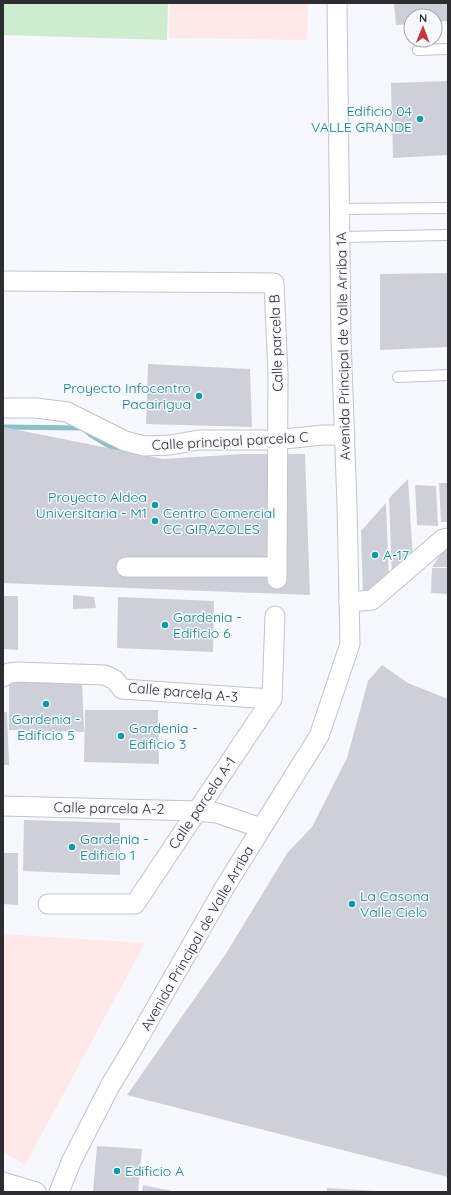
<svg xmlns="http://www.w3.org/2000/svg" width="451" height="1195" font-family="Quicksand,sans-serif">
  <style>
    .industrial { fill: #fee8e8 }
    .green { fill: #ceecd0 }
    .lines { fill: none; stroke-linecap: round; stroke-linejoin: round }
    .stream { stroke: #88c1c7; stroke-width: 5 }
    .building { fill: #ced0d9 }
    .service-casing { stroke: #c2c3cd; stroke-width: 12 }
    .minor-casing { stroke: #c2c3cd; stroke-width: 21 }
    .service { stroke: #fff; stroke-width: 10 }
    .minor { stroke: #fff; stroke-width: 19 }
    .culture-dot { fill: #0f9aa8; stroke: #f7f8fd; stroke-width: 1.5 }
    .labels { text-anchor: middle; dominant-baseline: central; stroke-width: 3; stroke-linejoin: round; paint-order: stroke }
    .culture-label { font-size: 14px; fill: #0d838f; stroke: #f7f8fd; text-anchor: start }
    .street-label { font-size: 14px; fill: #2d2d31; stroke: #f7f8fd }
  </style>
  <rect width="100%" height="100%" fill="#f7f8fd"/>
  <g class="industrial">
    <path d="M170 3H308L307 40 169 38Z"/>
    <path d="M3 934 145 943 25 1165 3 1152Z"/>
  </g>
  <path class="green" d="M3 3H168L167 40 3 35Z"/>
  <g class="lines">
    <path class="stream" d="M3 427 83 428 91 435 121 453"/>
  </g>
  <g class="building">
    <path d="M394 3H448V21L435 22V16H411V24L396 25Z"/>
    <path d="M448 81V155L393 158 391 83Z"/>
    <path d="M448 273V347L380 350V274Z"/>
    <path d="M148 364 250 369 252 427 146 424Z"/>
    <path d="M3 427 163 459 243 454H305L310 595 3 583Z"/>
    <path d="M408 479 413 560 392 579 389 498Z"/>
    <path d="M439 483H448V522H441Z"/>
    <path d="M415 485 436 486 438 526 417 525Z"/>
    <path d="M386 503 389 580 363 597 361 531Z"/>
    <path d="M448 543V567H432Z"/>
    <path d="M432 568H448V594L431 593Z"/>
    <path d="M73 595 94 597 96 608 73 609Z"/>
    <path d="M3 596H18V650L3 649Z"/>
    <path d="M118 597 214 601 213 652 117 648Z"/>
    <path d="M382 665 408 683 448 699V1177L127 1095 225 955 288 852 312 827 347 758 368 681Z"/>
    <path d="M9 678H82L84 732 9 730Z"/>
    <path d="M85 710H158L159 764 84 762Z"/>
    <path d="M3 712H7L9 765H3Z"/>
    <path d="M24 820 120 823V875L23 871Z"/>
    <path d="M3 853H18V905L3 904Z"/>
    <path d="M97 1146 142 1149 138 1192H93Z"/>
    <path d="M143 1185 172 1191V1192H142Z"/>
    <path d="M327 1188 378 1191V1192H327Z"/>
  </g>
  <g class="lines">
    <defs>
      <g id="service">
        <path d="M418 50 448 49"/>
        <path d="M340 209 448 208"/>
        <path d="M341 237 448 235"/>
        <path d="M398 377 448 375"/>
      </g>
      <g id="minor">
        <path d="M3 281 274 283 278 375 277 579"/>
        <path d="M3 408H36L67 412 125 441 144 446 170 445 199 440H274L323 435H345"/>
        <path d="M126 567H277"/>
        <path d="M349 602 372 600 443 539 448 538"/>
        <path d="M3 677 9 673 17 672 105 675 115 680 122 689 272 699"/>
        <path d="M3 806 197 811 217 813 261 828"/>
        <path d="M48 904H135L272 699 275 616"/>
        <path d="M3 1182 36 1192"/>
        <path d="M59 1192 72 1160 110 1086 134 1046 226 885 319 736 350 644 347 506 341 338 337 3"/>
      </g>
    </defs>
    <use href="#service" class="service-casing"/>
    <use href="#minor" class="minor-casing"/>
    <use href="#service" class="service"/>
    <use href="#minor" class="minor"/>
  </g>
  <g class="culture-dot">
    <circle cx="420" cy="119" r="4"/>
    <circle cx="199" cy="396" r="4"/>
    <circle cx="155" cy="505" r="4"/>
    <circle cx="155" cy="521" r="4"/>
    <circle cx="375" cy="555" r="4"/>
    <circle cx="165" cy="625" r="4"/>
    <circle cx="46" cy="704" r="4"/>
    <circle cx="121" cy="736" r="4"/>
    <circle cx="72" cy="847" r="4"/>
    <circle cx="352" cy="904" r="4"/>
    <circle cx="117" cy="1171" r="4"/>
  </g>
  <g class="labels">
    <g class="culture-label">
      <text x="412" y="111" text-anchor="end">Edificio 04<tspan x="412" dy="16">VALLE GRANDE</tspan></text>
      <text x="191" y="388" text-anchor="end">Proyecto Infocentro<tspan x="191" dy="16">Pacairigua</tspan></text>
      <text x="147" y="497" text-anchor="end">Proyecto Aldea<tspan x="147" dy="16">Universitaria - M1</tspan></text>
      <text x="163" y="513">Centro Comercial<tspan x="163" dy="16">CC GIRAZOLES</tspan></text>
      <text x="383" y="555">A-17</text>
      <text x="173" y="617">Gardenia -<tspan x="173" dy="16">Edificio 6</tspan></text>
      <text x="46" y="719" text-anchor="middle">Gardenia -<tspan x="46" dy="16">Edificio 5</tspan></text>
      <text x="129" y="728">Gardenia -<tspan x="129" dy="16">Edificio 3</tspan></text>
      <text x="80" y="839">Gardenia -<tspan x="80" dy="16">Edificio 1</tspan></text>
      <text x="360" y="896">La Casona<tspan x="360" dy="16">Valle Cielo</tspan></text>
      <text x="125" y="1171">Edificio A</text>
    </g>
    <g class="street-label">
      <text transform="translate(276 343) rotate(-92)">Calle parcela B</text>
      <text transform="translate(343 346) rotate(-91)">Avenida Principal de Valle Arriba 1A</text>
      <text transform="translate(230 441) rotate(-3)">Calle principal parcela C</text>
      <text transform="translate(183 692) rotate(5)">Calle parcela A-3</text>
      <text transform="translate(202 803) rotate(-56)">Calle parcela A-1</text>
      <text transform="translate(109 808) rotate(1)">Calle parcela A-2</text>
      <text transform="translate(197 938) rotate(-60)">Avenida Principal de Valle Arriba</text>
    </g>
  </g>
  <rect width="451" height="1195" fill="none" stroke="#2d2d31" stroke-width="8"/>
  <g transform="translate(423 28) rotate(1)"><circle r="19" fill="#f7f8fd" stroke="#a6a7ab"/>
  <path d="M0-3L7 15L0 10L-7 15Z" fill="#c7373b"/>
  <text y="-6" font-size="11" font-weight="bold" text-anchor="middle" fill="#2d2d31">N</text>
  </g>
</svg>
